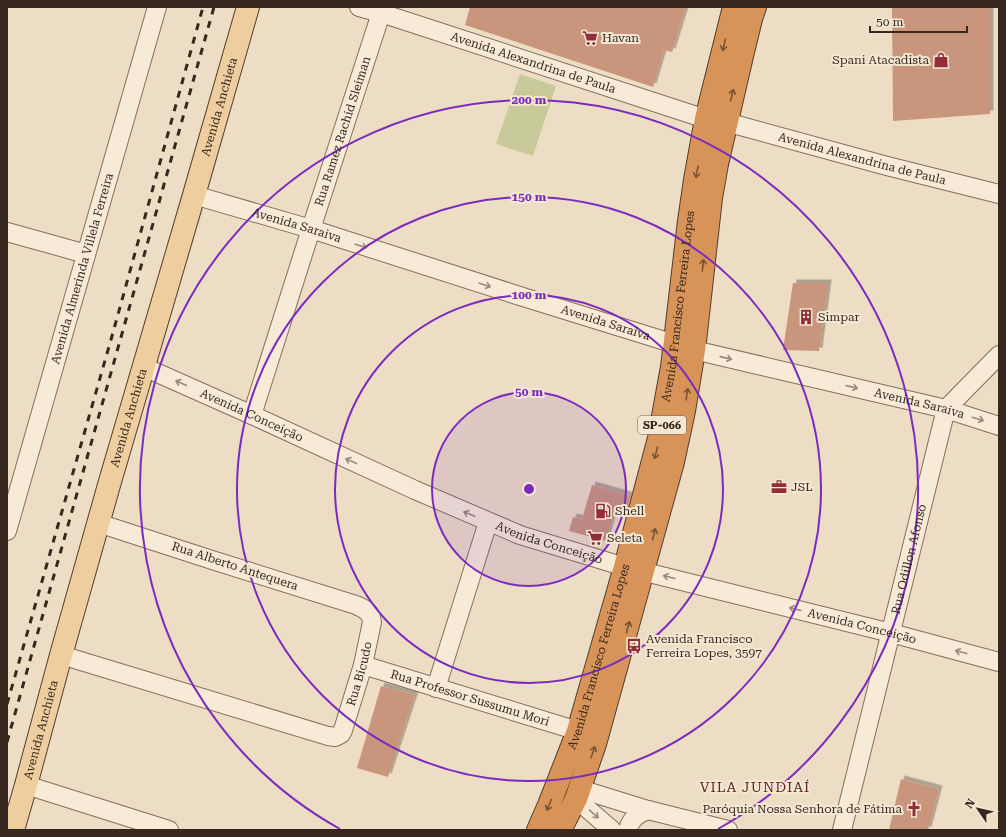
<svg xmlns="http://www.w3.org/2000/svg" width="1006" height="837" font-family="'Roboto Serif',serif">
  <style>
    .green { fill: #c9ca99 }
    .building { fill: #c9957c; filter: url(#shadow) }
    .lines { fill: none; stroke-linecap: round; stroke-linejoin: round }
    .minor-casing { stroke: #866e5b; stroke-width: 20 }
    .major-casing { stroke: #543d2f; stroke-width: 24 }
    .highway-casing { stroke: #543d2f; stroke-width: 24 }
    .minor { stroke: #f7ebd7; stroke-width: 18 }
    .major { stroke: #eece9e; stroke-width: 22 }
    .highway { stroke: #d89458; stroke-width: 22 }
    .rail { stroke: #37281f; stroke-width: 3; stroke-dasharray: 7 7; stroke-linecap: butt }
    .oneway { stroke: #775336 }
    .oneway2 { stroke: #978a7b }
    .ring { fill: none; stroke: #7b2cbf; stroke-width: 2 }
    .labels { text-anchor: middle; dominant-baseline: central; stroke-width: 4; stroke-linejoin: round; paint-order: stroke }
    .shield { fill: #f4e8d3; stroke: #706255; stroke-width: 1 }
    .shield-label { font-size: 11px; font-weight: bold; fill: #37281f }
    .poi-label { font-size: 12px; fill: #37281f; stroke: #f4e8d3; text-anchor: start }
    .street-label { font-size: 12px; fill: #37281f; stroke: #f4e8d3 }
    .quarter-label { font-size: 14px; letter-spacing: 1px; fill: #622820; stroke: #f4e8d3 }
    .centre { fill: #7b2cbf; stroke: #f4e8d3; stroke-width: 2 }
    .ring-label { font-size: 12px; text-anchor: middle; font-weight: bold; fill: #7b2cbf; stroke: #f4e8d3; stroke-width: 4; stroke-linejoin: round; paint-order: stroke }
  </style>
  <defs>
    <filter id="shadow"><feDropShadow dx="3.5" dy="-3.5" stdDeviation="0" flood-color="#0004"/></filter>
  </defs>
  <rect width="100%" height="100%" fill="#ecddc4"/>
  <path class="green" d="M520 74 556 86 533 156 496 144Z"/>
  <g class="building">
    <path d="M470 7H686L672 52 664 50 653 87 465 25Z"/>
    <path d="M892 7H990V114L893 121Z"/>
    <path d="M793 283H828L819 351 783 350Z"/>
    <path d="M592 485 631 496 626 512 615 509 606 541 569 531 573 517 582 519Z"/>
    <path d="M381 686 415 695 388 777 357 768Z"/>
    <path d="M901 779 939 789 928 830H889Z"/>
  </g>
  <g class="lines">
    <defs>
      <g id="minor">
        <path id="s1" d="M359 7 381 13 706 119"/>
        <path id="s2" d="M726 122 887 166 999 194"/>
        <path id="s3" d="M194 195 311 229 523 297 694 350 946 409 999 426"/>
        <path d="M7 232 86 254"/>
        <path id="s4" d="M144 367 252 415 415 490 520 535 625 567 891 633 999 662"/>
        <path id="s5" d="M252 415 311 229 383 7"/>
        <path id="s6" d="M7 531 157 7"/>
        <path id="s7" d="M61 655 328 736 335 737 341 734 343 730 363 665 372 622C371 612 365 609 356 605L212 560 98 523"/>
        <path id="s8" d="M363 665 578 731"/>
        <path d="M436 688 488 522"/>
        <path d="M26 785 169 830"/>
        <path d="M580 789 648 810 728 830"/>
        <path d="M576 799 612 830"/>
        <path d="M628 830C630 819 638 814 648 810"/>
        <path id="s9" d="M842 830 946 409 999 355"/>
      </g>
      <g id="major">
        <path id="s10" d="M13 830 26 785 61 655 109 485 194 195 248 7"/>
      </g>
      <g id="highway">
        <path id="s11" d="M538 830 549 805 578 731 625 567 659 438 672 367 689 221 695 180 706 119 734 7"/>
        <path d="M560 830 576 799 595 744 673 462 684 411 694 350 711 198 717 164 742 56 751 19 755 7"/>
      </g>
    </defs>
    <use href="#minor" class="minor-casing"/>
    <use href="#major" class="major-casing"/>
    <use href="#highway" class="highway-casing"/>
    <use href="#minor" class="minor"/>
    <use href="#major" class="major"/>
    <use href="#highway" class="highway"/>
    <g class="rail">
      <path d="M7 704 112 336 203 7"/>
      <path d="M7 742 214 7"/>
    </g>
  </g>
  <defs><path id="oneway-shaft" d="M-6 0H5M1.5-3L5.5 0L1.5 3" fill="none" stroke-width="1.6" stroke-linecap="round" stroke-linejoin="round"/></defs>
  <g class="oneway">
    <use href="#oneway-shaft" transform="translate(724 45) rotate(104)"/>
    <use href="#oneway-shaft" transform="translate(732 95) rotate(-76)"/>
    <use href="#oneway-shaft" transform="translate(697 172) rotate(100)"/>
    <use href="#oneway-shaft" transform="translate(703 265) rotate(-84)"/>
    <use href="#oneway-shaft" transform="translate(687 394) rotate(-81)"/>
    <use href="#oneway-shaft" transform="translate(656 453) rotate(104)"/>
    <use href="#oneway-shaft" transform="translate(654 534) rotate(-75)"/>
    <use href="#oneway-shaft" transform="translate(628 627) rotate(-74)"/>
    <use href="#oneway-shaft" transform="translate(593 752) rotate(-71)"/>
    <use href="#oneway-shaft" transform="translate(549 805) rotate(113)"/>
  </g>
  <g class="oneway2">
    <use href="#oneway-shaft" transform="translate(361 246) rotate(18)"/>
    <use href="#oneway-shaft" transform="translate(485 285) rotate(18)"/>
    <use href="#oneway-shaft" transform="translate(726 358) rotate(13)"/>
    <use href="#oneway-shaft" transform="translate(181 383) rotate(-156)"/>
    <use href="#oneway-shaft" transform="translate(852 387) rotate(13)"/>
    <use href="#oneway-shaft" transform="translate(978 419) rotate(17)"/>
    <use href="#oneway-shaft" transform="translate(351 461) rotate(-155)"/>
    <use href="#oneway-shaft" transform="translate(469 514) rotate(-157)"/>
    <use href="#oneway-shaft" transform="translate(669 577) rotate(-166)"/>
    <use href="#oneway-shaft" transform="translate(795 609) rotate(-166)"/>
    <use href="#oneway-shaft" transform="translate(961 652) rotate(-165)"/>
    <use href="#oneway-shaft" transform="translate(594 814) rotate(41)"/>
  </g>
  <circle cx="529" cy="489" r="97" fill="#7b2cbf" fill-opacity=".12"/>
  <g class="ring">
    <circle cx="529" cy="489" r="97"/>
    <circle cx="529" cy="489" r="194"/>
    <circle cx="529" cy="489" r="292"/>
    <path d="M340 829A389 389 0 1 1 718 829"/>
  </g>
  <defs>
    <symbol id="supermarket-bare" viewBox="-9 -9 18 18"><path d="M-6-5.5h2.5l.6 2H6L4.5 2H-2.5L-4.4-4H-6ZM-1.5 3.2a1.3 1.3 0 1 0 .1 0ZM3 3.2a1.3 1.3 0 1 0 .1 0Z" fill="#932e38" stroke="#f4e8d3" stroke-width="2.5" paint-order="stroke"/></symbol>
    <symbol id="shop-bare" viewBox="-9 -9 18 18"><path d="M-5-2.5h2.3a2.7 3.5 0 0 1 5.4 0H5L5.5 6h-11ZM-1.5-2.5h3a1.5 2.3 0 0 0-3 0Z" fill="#932e38" stroke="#f4e8d3" stroke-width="2.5" paint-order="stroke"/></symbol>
    <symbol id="building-bare" viewBox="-9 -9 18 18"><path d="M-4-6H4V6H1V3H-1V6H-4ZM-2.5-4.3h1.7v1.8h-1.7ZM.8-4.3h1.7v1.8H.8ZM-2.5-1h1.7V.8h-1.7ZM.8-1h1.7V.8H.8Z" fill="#932e38" stroke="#f4e8d3" stroke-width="2.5" paint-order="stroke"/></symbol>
    <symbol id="office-bare" viewBox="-9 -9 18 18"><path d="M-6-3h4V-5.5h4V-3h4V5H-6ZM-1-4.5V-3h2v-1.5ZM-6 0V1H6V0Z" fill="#932e38" stroke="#f4e8d3" stroke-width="2.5" paint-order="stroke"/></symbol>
    <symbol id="fuel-bare" viewBox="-9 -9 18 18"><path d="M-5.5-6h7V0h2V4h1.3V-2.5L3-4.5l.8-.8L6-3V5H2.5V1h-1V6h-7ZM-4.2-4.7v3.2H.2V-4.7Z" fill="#932e38" stroke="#f4e8d3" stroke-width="2.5" paint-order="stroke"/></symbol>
    <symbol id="bus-bare" viewBox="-9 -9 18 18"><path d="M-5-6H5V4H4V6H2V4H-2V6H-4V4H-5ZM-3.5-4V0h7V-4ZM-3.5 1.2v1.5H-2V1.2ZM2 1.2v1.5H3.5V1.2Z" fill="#932e38" stroke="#f4e8d3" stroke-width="2.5" paint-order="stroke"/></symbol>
    <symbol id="church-bare" viewBox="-9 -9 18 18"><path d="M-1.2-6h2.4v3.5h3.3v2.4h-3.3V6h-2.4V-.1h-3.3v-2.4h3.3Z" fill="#932e38" stroke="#f4e8d3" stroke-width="2.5" paint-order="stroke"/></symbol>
  </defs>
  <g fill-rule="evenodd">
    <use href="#supermarket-bare" x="579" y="27" width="22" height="22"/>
    <use href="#shop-bare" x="930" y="49" width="22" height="22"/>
    <use href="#building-bare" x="795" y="306" width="22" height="22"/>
    <use href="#office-bare" x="768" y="476" width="22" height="22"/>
    <use href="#fuel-bare" x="592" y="500" width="22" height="22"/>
    <use href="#supermarket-bare" x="584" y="527" width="22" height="22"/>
    <use href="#bus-bare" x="623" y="635" width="22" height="22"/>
    <use href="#church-bare" x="903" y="798" width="22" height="22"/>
  </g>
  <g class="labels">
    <rect class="shield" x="638" y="416" width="48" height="18" rx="3"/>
    <g class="shield-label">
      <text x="662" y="425">SP-066</text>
    </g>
    <g class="poi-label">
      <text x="602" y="38">Havan</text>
      <text x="929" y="60" text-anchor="end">Spani Atacadista</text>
      <text x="818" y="317">Simpar</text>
      <text x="791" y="487">JSL</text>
      <text x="615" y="511">Shell</text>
      <text x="607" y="538">Seleta</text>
      <text x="646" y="639">Avenida Francisco<tspan x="646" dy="14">Ferreira Lopes, 3597</tspan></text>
      <text x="902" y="809" text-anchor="end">Paróquia Nossa Senhora de Fátima</text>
    </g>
    <g class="street-label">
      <text stroke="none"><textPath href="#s1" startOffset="183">Avenida Alexandrina de Paula</textPath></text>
      <text stroke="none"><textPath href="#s10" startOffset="752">Avenida Anchieta</textPath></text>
      <text stroke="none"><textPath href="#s5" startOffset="298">Rua Ramez Rachid Sleiman</textPath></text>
      <text stroke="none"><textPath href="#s2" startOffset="141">Avenida Alexandrina de Paula</textPath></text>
      <text stroke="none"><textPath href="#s3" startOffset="107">Avenida Saraiva</textPath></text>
      <text stroke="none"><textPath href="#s6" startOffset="273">Avenida Almerinda Villela Ferreira</textPath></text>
      <text stroke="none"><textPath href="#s11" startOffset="544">Avenida Francisco Ferreira Lopes</textPath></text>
      <text stroke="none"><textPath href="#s3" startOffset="431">Avenida Saraiva</textPath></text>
      <text stroke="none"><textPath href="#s3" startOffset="755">Avenida Saraiva</textPath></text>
      <text stroke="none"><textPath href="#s4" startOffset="118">Avenida Conceição</textPath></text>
      <text stroke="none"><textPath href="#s10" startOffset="428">Avenida Anchieta</textPath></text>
      <text stroke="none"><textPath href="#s4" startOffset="442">Avenida Conceição</textPath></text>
      <text stroke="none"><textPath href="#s9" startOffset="279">Rua Odillon Afonso</textPath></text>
      <text transform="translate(235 566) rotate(18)">Rua Alberto Antequera</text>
      <text stroke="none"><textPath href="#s4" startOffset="766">Avenida Conceição</textPath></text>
      <text stroke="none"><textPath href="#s11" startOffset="184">Avenida Francisco Ferreira Lopes</textPath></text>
      <text stroke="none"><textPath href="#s7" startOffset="356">Rua Bicudo</textPath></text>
      <text stroke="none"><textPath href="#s8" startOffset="112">Rua Professor Sussumu Mori</textPath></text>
      <text stroke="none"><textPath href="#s10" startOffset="104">Avenida Anchieta</textPath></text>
    </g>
    <g class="quarter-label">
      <text x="755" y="787">VILA JUNDIAÍ</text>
    </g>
  </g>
  <circle cx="529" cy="489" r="6" class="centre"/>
  <g class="ring-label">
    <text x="529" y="104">200 m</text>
    <text x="529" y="201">150 m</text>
    <text x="529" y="299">100 m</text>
    <text x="529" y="396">50 m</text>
  </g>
  <rect width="1006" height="837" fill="none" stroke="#37281f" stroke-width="16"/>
  <g transform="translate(978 809) rotate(304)" stroke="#f4e8d3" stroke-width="3" paint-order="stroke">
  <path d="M0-3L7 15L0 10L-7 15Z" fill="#37281f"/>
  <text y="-6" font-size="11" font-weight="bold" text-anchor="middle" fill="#37281f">N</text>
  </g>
  <path d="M870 26v6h97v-6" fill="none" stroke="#37281f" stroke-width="2"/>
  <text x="876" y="26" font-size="12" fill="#37281f" stroke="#f4e8d3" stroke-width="3" paint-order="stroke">50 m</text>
</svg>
